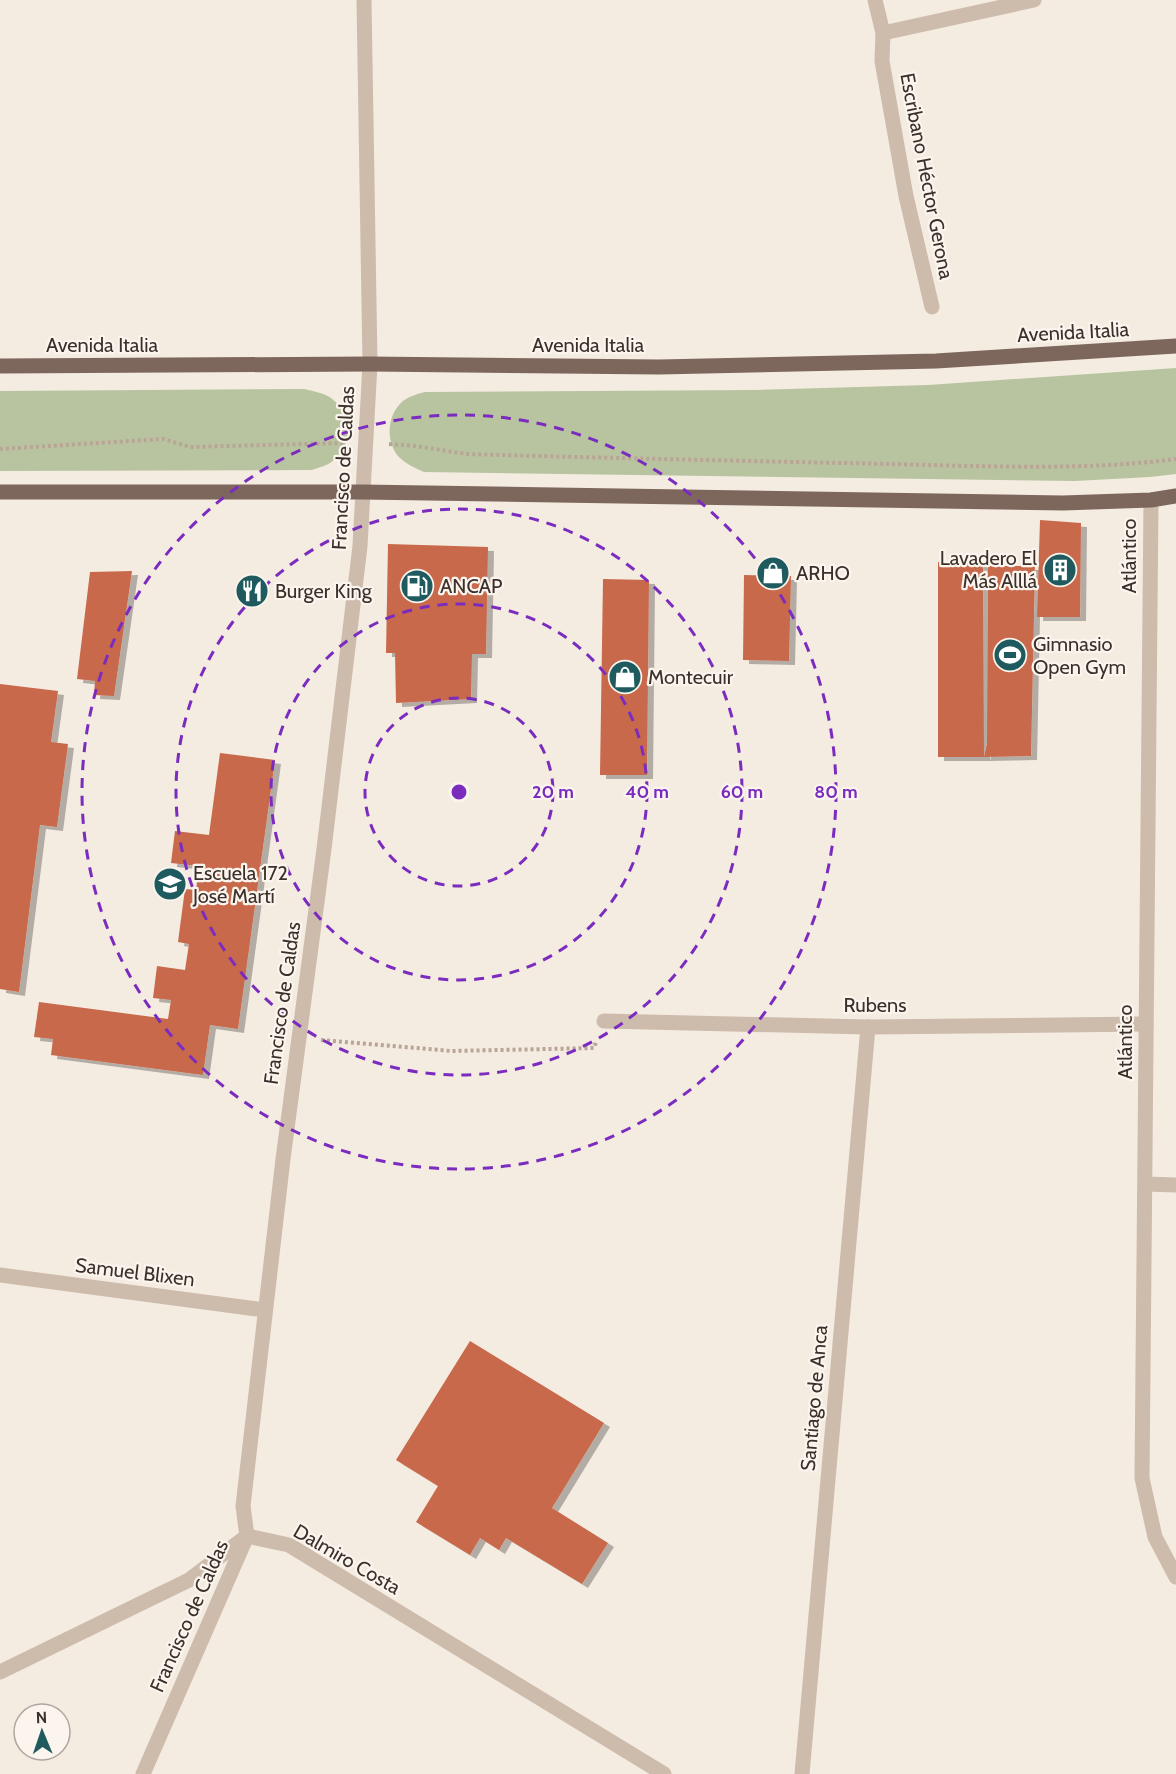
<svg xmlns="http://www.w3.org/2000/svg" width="1176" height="1774" font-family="Cabin,sans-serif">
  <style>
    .green { fill: #b8c4a0 }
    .building { fill: #c8694b; filter: url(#shadow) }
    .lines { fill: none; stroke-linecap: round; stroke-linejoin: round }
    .path { stroke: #b9a596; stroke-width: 4; stroke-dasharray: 3 3; stroke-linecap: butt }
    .lane { stroke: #cdbbac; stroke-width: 15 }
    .street { stroke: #cdbbac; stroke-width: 15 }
    .primary { stroke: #7d675c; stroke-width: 15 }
    .ring { fill: none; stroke: #7b2cbf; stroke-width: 3; stroke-dasharray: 10 8 }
    .labels { text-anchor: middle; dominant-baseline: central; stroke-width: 4.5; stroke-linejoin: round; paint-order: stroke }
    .street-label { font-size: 20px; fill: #3b302b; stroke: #fbf5ee }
    .poi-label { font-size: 20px; fill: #3b302b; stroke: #fbf5ee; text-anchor: start }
    .centre { fill: #7b2cbf; stroke: #fbf5ee; stroke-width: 3 }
    .ring-label { font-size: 18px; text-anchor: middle; font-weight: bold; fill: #7b2cbf; stroke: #fbf5ee; stroke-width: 4.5; stroke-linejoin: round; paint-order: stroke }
  </style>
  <defs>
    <filter id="shadow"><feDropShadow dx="6" dy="4" stdDeviation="0" flood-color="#0004"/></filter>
  </defs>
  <rect width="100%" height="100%" fill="#f4ebe1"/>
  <g class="green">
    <path d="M1176 368V474L1150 477 1075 481 424 472C415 468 406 464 399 457 385 442 387 414 403 401 410 396 417 394 425 392L753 390 928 385Z"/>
    <path d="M304 389C313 391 324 393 331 398 352 413 354 444 334 460 327 466 320 467 312 470L0 471V391Z"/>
  </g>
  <g class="building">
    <path d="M1040 520 1081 523 1080 617H1037Z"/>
    <path d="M388 544 488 547 486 654H472L471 699 396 703 395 653H386Z"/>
    <path d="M938 562 983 563 984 757H938Z"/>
    <path d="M988 566H1035L1031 756 984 757 987 744Z"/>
    <path d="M132 571 114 696 94 695 95 681 77 679 90 572Z"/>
    <path d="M744 575 791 576 789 661 743 660Z"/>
    <path d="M603 579 649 580 647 775H600Z"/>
    <path d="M0 684 58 691 51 742 68 744 57 827 40 825 19 992 0 989Z"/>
    <path d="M220 753 275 760 238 1029 210 1025 203 1075 51 1055 53 1039 34 1037 39 1002 168 1019 171 1000 153 998 157 966 185 970 189 944 178 942 185 889 196 890 199 866 171 863 175 831 209 835Z"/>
    <path d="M470 1341 604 1423 552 1508 608 1543 582 1584 506 1538 499 1550 480 1538 470 1555 416 1522 438 1486 396 1460Z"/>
  </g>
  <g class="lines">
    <g class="path">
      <path d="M389 444 416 446 466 454C607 458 748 461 889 464 982 466 1085 471 1176 459"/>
      <path d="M0 449 163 439 190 447 343 443"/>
      <path d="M321 1040 451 1051 594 1048 596 1042"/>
    </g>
    <path class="lane" d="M883 33 882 61 906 196 932 307"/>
    <g class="street">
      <path d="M875 0 883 33 1034 0"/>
      <path d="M1151 500 1142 1478 1155 1537 1176 1577"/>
      <path d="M604 1021 868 1027 1146 1024"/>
      <path d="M1145 1184 1176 1185"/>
      <path d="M0 1275 265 1310"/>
      <path d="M0 1672 189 1580 247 1536 289 1545 664 1774"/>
      <path d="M143 1774 247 1536 243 1506 283 1159 324 849 360 546 370 364 364 0"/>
      <path d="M802 1774 868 1027"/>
    </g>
    <g class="primary">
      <path d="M0 366 370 364 659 367 936 361 1176 346"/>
      <path d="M0 492H362L1063 503 1151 500 1176 496"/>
    </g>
  </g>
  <g class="ring">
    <circle cx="459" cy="792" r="94"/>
    <circle cx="459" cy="792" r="188"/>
    <circle cx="459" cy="792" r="283"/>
    <circle cx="459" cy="792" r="377"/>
  </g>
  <defs>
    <symbol id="building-disc" viewBox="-11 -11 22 22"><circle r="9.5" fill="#1f5a5e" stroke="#fbf5ee"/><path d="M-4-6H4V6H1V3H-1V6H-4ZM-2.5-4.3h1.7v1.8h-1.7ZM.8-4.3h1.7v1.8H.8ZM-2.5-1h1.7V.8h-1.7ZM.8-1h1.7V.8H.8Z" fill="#fff"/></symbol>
    <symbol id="shop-disc" viewBox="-11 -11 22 22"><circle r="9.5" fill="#1f5a5e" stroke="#fbf5ee"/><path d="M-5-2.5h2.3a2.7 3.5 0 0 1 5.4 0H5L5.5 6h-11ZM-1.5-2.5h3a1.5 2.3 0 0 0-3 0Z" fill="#fff"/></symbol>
    <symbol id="fuel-disc" viewBox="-11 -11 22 22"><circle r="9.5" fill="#1f5a5e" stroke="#fbf5ee"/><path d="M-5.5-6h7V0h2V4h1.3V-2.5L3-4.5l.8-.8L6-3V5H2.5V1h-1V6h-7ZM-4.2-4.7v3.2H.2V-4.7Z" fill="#fff"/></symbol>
    <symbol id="restaurant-disc" viewBox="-11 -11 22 22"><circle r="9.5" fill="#1f5a5e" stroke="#fbf5ee"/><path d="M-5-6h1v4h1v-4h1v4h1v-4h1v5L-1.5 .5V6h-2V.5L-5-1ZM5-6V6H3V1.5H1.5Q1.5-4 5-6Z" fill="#fff"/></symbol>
    <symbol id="stadium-disc" viewBox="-11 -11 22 22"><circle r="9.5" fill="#1f5a5e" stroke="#fbf5ee"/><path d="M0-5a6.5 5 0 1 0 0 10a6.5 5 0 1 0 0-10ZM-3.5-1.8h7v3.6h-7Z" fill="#fff"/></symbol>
    <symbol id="school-disc" viewBox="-11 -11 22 22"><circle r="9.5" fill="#1f5a5e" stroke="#fbf5ee"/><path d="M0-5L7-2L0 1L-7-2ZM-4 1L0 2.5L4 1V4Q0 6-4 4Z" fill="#fff"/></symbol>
  </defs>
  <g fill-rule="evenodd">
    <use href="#building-disc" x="1041" y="551" width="38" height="38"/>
    <use href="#shop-disc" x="754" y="554" width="38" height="38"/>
    <use href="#fuel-disc" x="398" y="567" width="38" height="38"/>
    <use href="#restaurant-disc" x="233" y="572" width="38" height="38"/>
    <use href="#stadium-disc" x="991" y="636" width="38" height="38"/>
    <use href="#shop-disc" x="606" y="658" width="38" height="38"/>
    <use href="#school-disc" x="151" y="865" width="38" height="38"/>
  </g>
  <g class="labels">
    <g class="street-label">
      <text transform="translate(927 176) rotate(79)">Escribano Héctor Gerona</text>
      <text transform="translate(1073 332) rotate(-3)">Avenida Italia</text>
      <text x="102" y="345">Avenida Italia</text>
      <text x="588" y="345">Avenida Italia</text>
      <text transform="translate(343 468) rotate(-87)">Francisco de Caldas</text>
      <text transform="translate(1129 556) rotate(-90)">Atlántico</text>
      <text transform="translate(282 1003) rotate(-82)">Francisco de Caldas</text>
      <text x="875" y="1005">Rubens</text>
      <text transform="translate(1125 1042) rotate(-90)">Atlántico</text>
      <text transform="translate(135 1272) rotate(7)">Samuel Blixen</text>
      <text transform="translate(814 1398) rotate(-85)">Santiago de Anca</text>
      <text transform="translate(347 1559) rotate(30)">Dalmiro Costa</text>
      <text transform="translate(189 1616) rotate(-66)">Francisco de Caldas</text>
    </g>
    <g class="poi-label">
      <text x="1037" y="558" text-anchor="end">Lavadero El<tspan x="1037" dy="23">Más Alllá</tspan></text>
      <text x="796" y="573">ARHO</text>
      <text x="440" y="586">ANCAP</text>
      <text x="275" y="591">Burger King</text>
      <text x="1033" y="644">Gimnasio<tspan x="1033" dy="23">Open Gym</tspan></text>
      <text x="648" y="677">Montecuir</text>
      <text x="193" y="873">Escuela 172<tspan x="193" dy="23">José Martí</tspan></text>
    </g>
  </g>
  <circle cx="459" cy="792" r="9" class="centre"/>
  <g class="ring-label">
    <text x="553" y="798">20 m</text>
    <text x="647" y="798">40 m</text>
    <text x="742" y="798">60 m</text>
    <text x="836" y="798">80 m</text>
  </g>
  <g transform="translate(42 1732) rotate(358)"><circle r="28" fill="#fbf5ee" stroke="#aea6a0" stroke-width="1.5"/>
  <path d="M0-4.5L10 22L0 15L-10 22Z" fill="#1f5a5e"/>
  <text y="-9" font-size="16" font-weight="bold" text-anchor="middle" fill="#3b302b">N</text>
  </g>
</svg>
